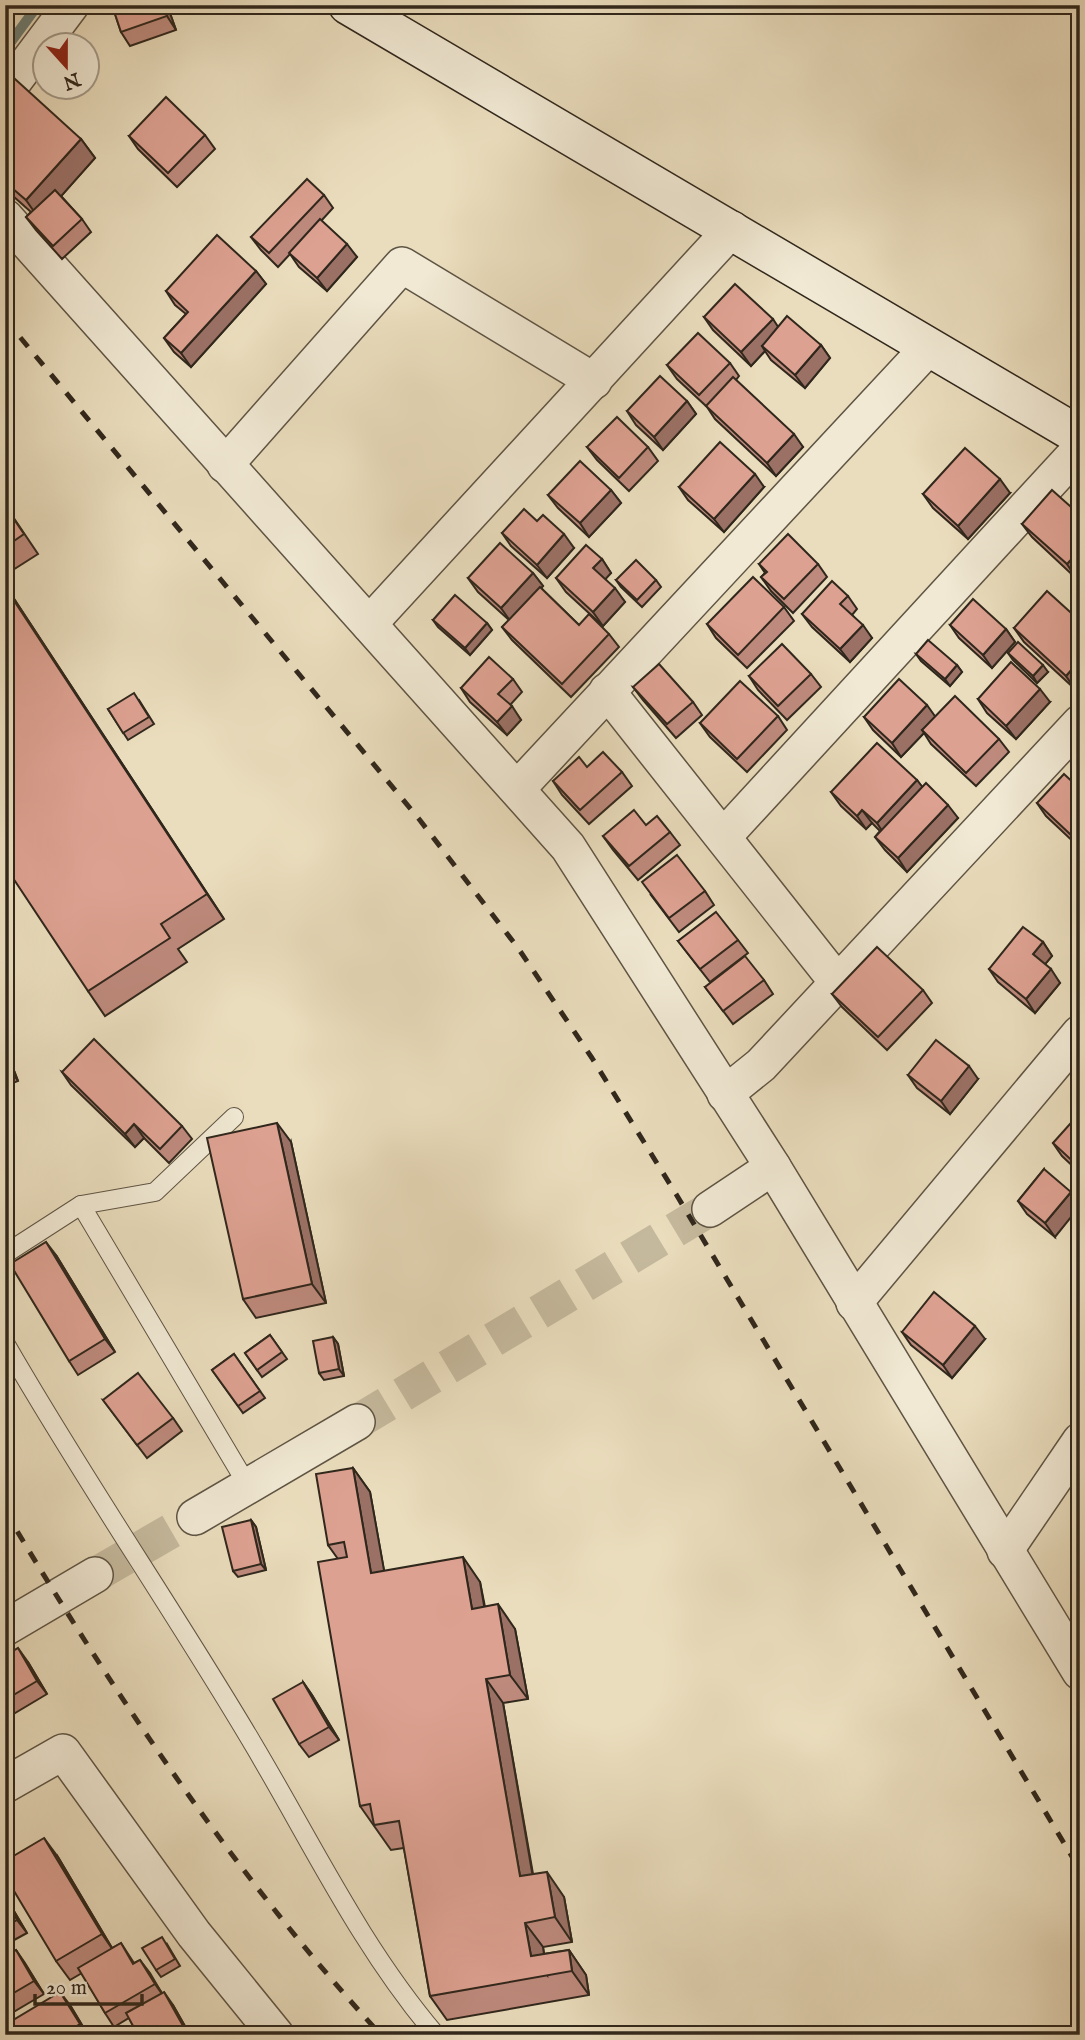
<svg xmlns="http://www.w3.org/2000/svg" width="1085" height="2040" font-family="'IM FELL English',serif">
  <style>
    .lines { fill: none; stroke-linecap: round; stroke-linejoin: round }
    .stream { stroke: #6e8078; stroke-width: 10 }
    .street-tunnel { stroke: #c5b99d; stroke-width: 35; stroke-dasharray: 35 18; stroke-linecap: butt }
    .lane-casing { stroke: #5e5444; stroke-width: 20 }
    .street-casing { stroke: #5e5444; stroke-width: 38 }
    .secondary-casing { stroke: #30271c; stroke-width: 41 }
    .lane { stroke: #f1e9d4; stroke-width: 18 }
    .street { stroke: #f1e9d4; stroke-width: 35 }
    .secondary { stroke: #f1e9d4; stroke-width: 38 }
    .rail { stroke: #30271c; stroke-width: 5; stroke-dasharray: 12 12; stroke-linecap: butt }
    .wall { fill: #be8a7d; stroke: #30271c; stroke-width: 2 }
    .shaded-wall { fill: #9b7166; stroke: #30271c; stroke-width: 2 }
    .building { fill: #dda191; stroke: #30271c; stroke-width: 2 }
  </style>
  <rect width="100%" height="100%" fill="#eaddbd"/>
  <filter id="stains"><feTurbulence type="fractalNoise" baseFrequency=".00286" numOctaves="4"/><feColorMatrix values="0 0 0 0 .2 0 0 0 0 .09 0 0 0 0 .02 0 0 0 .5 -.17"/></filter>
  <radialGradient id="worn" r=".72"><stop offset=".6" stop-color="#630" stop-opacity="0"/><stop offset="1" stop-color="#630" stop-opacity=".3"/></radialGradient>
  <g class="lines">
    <path class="stream" d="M5 50 38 5"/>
    <g class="street-tunnel">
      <path d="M357 1422 710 1209"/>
      <path d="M95 1575 195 1517"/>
    </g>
    <defs>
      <g id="lane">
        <path d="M81 1205 248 1486"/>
        <path d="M5 1254 81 1205 155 1192 234 1117"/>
        <path d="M5 1343C83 1479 173 1609 253 1744 312 1843 361 1947 436 2035"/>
      </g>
      <g id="street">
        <path d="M5 93 71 5"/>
        <path d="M5 217 568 847 773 1167 710 1209"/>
        <path d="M225 465 402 265 594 381"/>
        <path d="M369 624 732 229"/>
        <path d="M607 691 838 983"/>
        <path d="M518 788 927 349"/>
        <path d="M724 836 1080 449"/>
        <path d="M725 1094 761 1065 1080 723"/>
        <path d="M773 1167 1080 1672"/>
        <path d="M854 1303 1080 1033"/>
        <path d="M195 1517 357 1422"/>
        <path d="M1005 1551 1080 1441"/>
        <path d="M5 1628 95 1575"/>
        <path d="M5 1785 63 1752 194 1934 276 2035"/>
      </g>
      <path id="secondary" d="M348 5 1080 436"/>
    </defs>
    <use href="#lane" class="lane-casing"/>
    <use href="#street" class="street-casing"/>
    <use href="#secondary" class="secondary-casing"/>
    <use href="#lane" class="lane"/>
    <use href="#street" class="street"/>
    <use href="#secondary" class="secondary"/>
    <g class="rail">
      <path d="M5 319 419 819 518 948 592 1058 676 1194 1080 1870"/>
      <path d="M5 1511C115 1695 236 1877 381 2035"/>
    </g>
  </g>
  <g class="wall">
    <path d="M112 5H167L176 30 130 46 121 32Z"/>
    <path d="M5 89 81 139 95 158 61 196 82 219 91 232 62 259 36 230 26 217 31 212 13 196 5 185Z"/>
    <path d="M205 135 215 149 177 187 138 149 129 136Z"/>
    <path d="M324 195 333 208 321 221 357 257 327 291 299 267 290 254 278 267 261 250 251 237Z"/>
    <path d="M256 271 266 284 191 367 174 352 164 338 186 314 175 305 166 291Z"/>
    <path d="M704 317 778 327 821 345 830 358 805 388 771 360 765 351 751 366 713 330Z"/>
    <path d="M730 363 739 376 736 380 803 447 776 476 715 419 707 407 677 379 667 365Z"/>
    <path d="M687 401 696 414 663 450 636 425 627 411Z"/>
    <path d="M587 447H648L658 461 629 491 597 460Z"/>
    <path d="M679 487H764L724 532 688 500Z"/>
    <path d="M611 490 621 503 589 537 558 508 548 495Z"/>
    <path d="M1010 493 968 539 933 508 923 494Z"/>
    <path d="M5 505 38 554 5 575Z"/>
    <path d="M1080 515V582L1032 537 1022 524Z"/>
    <path d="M537 521 574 548 547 578 511 546 502 533Z"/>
    <path d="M602 559 611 573 605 579 625 602 603 626 566 592 556 578Z"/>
    <path d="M759 564H818L827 577 793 613 771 591 761 577 765 573Z"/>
    <path d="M533 573 543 586 541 588 579 625 609 634 619 647 571 697 512 640 502 627 509 620 478 592 468 578Z"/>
    <path d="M1071 574 1080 582V587Z"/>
    <path d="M616 580H656L661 587 642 607 621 587Z"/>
    <path d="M5 585 224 919 178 949 187 962 105 1016 88 991Z"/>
    <path d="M848 596 857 609 852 615 872 638 850 662 812 627 802 614Z"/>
    <path d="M784 607 794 621 747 668 716 638 707 624Z"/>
    <path d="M433 620 487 623 492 630 470 655 438 627Z"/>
    <path d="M1080 621V684L1075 689 1024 642 1014 628Z"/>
    <path d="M950 625 1006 629 1015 642 992 668 959 638Z"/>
    <path d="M1008 653 1048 672 1037 683 1013 660Z"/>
    <path d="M916 654 957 665 962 672 950 686 921 661Z"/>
    <path d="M811 674 821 687 787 720 758 690 749 676Z"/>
    <path d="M513 679 522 692 510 705 521 720 507 735 470 702 461 688Z"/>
    <path d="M633 687 693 702 702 715 676 738 643 700Z"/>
    <path d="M978 699 1050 702 1016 739 987 713Z"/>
    <path d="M139 700 154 724 128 740 108 709Z"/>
    <path d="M778 716 787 730 747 772 710 737 700 723Z"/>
    <path d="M935 716 999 739 1009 752 976 786 931 744 924 733 901 757 873 730 864 717Z"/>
    <path d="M587 767 622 772 632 786 589 824 562 795 553 781Z"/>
    <path d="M917 780 922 787 958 818 907 872 885 850 875 837 880 831 872 823 866 829 841 806 831 792Z"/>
    <path d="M1080 789V848L1046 816 1037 803Z"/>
    <path d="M646 825 670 832 680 845 638 880 613 850 603 836Z"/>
    <path d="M705 891 714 905 679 932 651 895Z"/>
    <path d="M738 940 748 953 710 982 678 941Z"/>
    <path d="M1043 942 1052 956 1045 964 1060 983 1035 1013 998 982 989 969Z"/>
    <path d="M764 980 773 994 733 1024 705 987Z"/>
    <path d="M923 990 932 1003 887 1050 842 1007 832 994Z"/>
    <path d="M5 1047 18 1081 5 1086Z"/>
    <path d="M62 1072 182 1126 192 1139 169 1163 144 1138 135 1147 71 1085Z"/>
    <path d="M908 1075 978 1079 950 1114 917 1088Z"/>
    <path d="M1080 1116V1173L1062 1156 1053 1143Z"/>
    <path d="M291 1142 326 1303 256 1318 243 1299Z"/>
    <path d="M1044 1169 1055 1237 1027 1214 1018 1201Z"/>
    <path d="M56 1255 115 1352 78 1375 69 1361Z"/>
    <path d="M902 1332 985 1339 952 1378 911 1345Z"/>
    <path d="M270 1335 287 1359 262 1377 245 1353Z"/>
    <path d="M333 1337 338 1344 344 1376 324 1380 319 1373Z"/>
    <path d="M234 1354 265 1398 243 1413 212 1370Z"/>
    <path d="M103 1400 173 1418 182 1431 147 1458Z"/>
    <path d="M353 1468 370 1492 384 1571 480 1582 485 1607 515 1629 528 1699 503 1703 533 1874 564 1897 572 1942 543 1947 544 1954 569 1950 586 1975 589 1995 447 2020 430 1996 404 1848 391 1850 360 1806 338 1559 328 1545Z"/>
    <path d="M251 1520 256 1527 266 1570 238 1577 233 1571Z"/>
    <path d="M5 1656 28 1662 47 1694 5 1719Z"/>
    <path d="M303 1682 312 1695 339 1740 309 1757 299 1744Z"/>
    <path d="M58 1857 112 1948 121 1943 134 1963 140 1960 162 1993 173 2005 190 2035H138L129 2018 114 2027 105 2013 82 1973 70 1980 56 1961Z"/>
    <path d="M5 1896 27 1933 5 1945Z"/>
    <path d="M167 1944 180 1966 161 1977 156 1970Z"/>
    <path d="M16 1950 44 1994 5 2017V1956Z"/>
    <path d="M70 2005 88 2035H10Z"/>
  </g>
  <g class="shaded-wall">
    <path d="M163 5H167L176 30 167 16Z"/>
    <path d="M81 139 95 158 40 220 26 200Z"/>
    <path d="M347 244 357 257 327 291 317 278Z"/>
    <path d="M256 271 266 284 191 367 181 353Z"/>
    <path d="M773 319 782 333 762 346 765 351 751 366 741 352Z"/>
    <path d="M821 345 830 358 805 388 795 375Z"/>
    <path d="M687 401 696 414 663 450 654 437Z"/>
    <path d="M794 434 803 447 776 476 767 463Z"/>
    <path d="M755 474 764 487 724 532 714 519Z"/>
    <path d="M1000 479 1010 493 968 539 958 526Z"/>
    <path d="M611 490 621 503 589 537 580 523Z"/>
    <path d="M564 534 574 548 547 578 537 565Z"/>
    <path d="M1080 550V574L1076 578 1067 564Z"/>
    <path d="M602 559 611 573 603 582 593 568Z"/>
    <path d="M533 573 543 586 511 622 501 608Z"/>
    <path d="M5 585 224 919 207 894Z"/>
    <path d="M615 588 625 602 603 626 593 612Z"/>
    <path d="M487 623 492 630 470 655 465 648Z"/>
    <path d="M863 625 872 638 850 662 840 649Z"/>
    <path d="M1006 629 1015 642 992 668 983 655Z"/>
    <path d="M1080 660V684L1075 689 1066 676Z"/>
    <path d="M957 665 962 672 950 686 945 679Z"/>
    <path d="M1043 665 1048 672 1037 683 1033 676Z"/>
    <path d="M1040 689 1050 702 1016 739 1006 726Z"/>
    <path d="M927 705 937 719 922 730 924 733 901 757 892 743Z"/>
    <path d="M512 706 521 720 507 735 497 722Z"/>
    <path d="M917 780 927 793 886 837 877 823Z"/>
    <path d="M948 805 958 818 907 872 898 858Z"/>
    <path d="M862 810 872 823 866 829 857 816Z"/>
    <path d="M1043 942 1052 956 1042 968 1033 954Z"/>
    <path d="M1051 969 1060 983 1035 1013 1026 999Z"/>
    <path d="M5 1047 18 1081 5 1063Z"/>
    <path d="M969 1066 978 1079 950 1114 941 1101Z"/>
    <path d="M277 1123 291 1142 326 1303 312 1284Z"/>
    <path d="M134 1124 144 1138 135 1147 125 1134Z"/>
    <path d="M1071 1192 1080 1204V1206L1055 1237 1045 1223Z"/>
    <path d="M46 1242 56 1255 115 1352 105 1339Z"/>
    <path d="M975 1326 985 1339 952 1378 943 1365Z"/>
    <path d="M333 1337 338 1344 344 1376 339 1369Z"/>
    <path d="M353 1468 370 1492 389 1598 371 1573Z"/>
    <path d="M251 1520 256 1527 266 1570 261 1564Z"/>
    <path d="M463 1557 480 1582 489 1634 472 1609Z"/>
    <path d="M498 1604 515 1629 528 1699 510 1675Z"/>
    <path d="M18 1648 28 1662 47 1694 37 1681Z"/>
    <path d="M486 1679 503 1703 537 1901 520 1876Z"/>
    <path d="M303 1682 312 1695 339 1740 329 1727Z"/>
    <path d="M44 1838 58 1857 115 1953 102 1934Z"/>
    <path d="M547 1872 564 1897 572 1942 555 1917Z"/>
    <path d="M5 1896 27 1933 17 1920 5 1899Z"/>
    <path d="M525 1923 543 1947 547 1975 531 1956Z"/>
    <path d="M16 1950 25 1963 44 1994 34 1981Z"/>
    <path d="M569 1950 586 1975 589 1995 572 1971Z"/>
    <path d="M140 1960 150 1973 164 1997 155 1984Z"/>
    <path d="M60 1992 70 2005 88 2035 80 2024Z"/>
    <path d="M164 1992 173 2005 190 2035H188L187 2033Z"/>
  </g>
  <g class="building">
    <path d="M112 5H163L167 16 121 32Z"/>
    <path d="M15 79 81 139 26 200 5 182V89Z"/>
    <path d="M166 97 205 135 168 173 129 136Z"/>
    <path d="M307 179 324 195 269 253 251 237Z"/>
    <path d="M55 190 82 219 53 246 26 217Z"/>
    <path d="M320 219 347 244 317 278 289 253Z"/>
    <path d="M217 235 256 271 181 353 164 338 188 312 166 291Z"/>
    <path d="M735 284 773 319 741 352 704 317Z"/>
    <path d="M787 316 821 345 795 375 762 346Z"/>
    <path d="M698 333 730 363 699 395 667 365Z"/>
    <path d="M660 376 687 401 654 437 627 411Z"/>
    <path d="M733 377 794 434 767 463 706 406Z"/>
    <path d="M617 417 648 447 619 478 587 447Z"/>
    <path d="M720 442 755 474 714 519 679 487Z"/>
    <path d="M965 448 1000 479 958 526 923 494Z"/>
    <path d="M580 461 611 490 580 523 548 495Z"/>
    <path d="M1052 490 1080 515V550L1067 564 1022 524Z"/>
    <path d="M5 506 24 534 5 547Z"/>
    <path d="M524 509 537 521 543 515 564 534 537 565 502 533Z"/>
    <path d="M788 534 818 564 784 599 761 577 767 572 759 564Z"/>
    <path d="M500 543 533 573 501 608 468 578Z"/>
    <path d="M586 545 602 559 593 568 615 588 593 612 556 578Z"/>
    <path d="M636 560 656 580 637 600 616 580Z"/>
    <path d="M1080 563V582L1071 574Z"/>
    <path d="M753 577 784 607 738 655 707 624Z"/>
    <path d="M832 581 848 596 840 604 863 625 840 649 802 614Z"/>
    <path d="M5 587 207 894 161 924 170 938 88 991 5 866Z"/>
    <path d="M540 587 579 625 589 614 609 634 562 684 502 627Z"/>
    <path d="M1047 591 1080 621V660L1066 676 1014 628Z"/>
    <path d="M455 595 487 623 465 648 433 620Z"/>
    <path d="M973 599 1006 629 983 655 950 625Z"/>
    <path d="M928 640 957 665 945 679 916 654Z"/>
    <path d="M1018 642 1043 665 1033 676 1008 653Z"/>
    <path d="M782 644 811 674 778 706 749 676Z"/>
    <path d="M489 657 513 679 498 694 512 706 497 722 461 688Z"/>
    <path d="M1011 662 1040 689 1006 726 978 699Z"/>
    <path d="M659 664 693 702 667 724 633 687Z"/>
    <path d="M899 679 927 705 892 743 864 717Z"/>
    <path d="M740 681 778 716 737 759 700 723Z"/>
    <path d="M134 693 149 717 123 733 108 709Z"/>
    <path d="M955 696 999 739 966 773 922 730Z"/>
    <path d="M877 743 917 780 877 823 862 810 857 816 831 792Z"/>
    <path d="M603 752 622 772 580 810 553 781 579 757 587 767Z"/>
    <path d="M1064 774 1080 789V826L1071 835 1037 803Z"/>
    <path d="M926 783 948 805 898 858 875 837Z"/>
    <path d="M634 810 646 825 657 816 670 832 629 866 603 836Z"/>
    <path d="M677 855 705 891 669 918 642 882Z"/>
    <path d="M716 912 738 940 700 969 678 941Z"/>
    <path d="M1023 927 1043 942 1033 954 1051 969 1026 999 989 969Z"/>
    <path d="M877 947 923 990 878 1037 832 994Z"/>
    <path d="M745 956 764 980 723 1011 705 987Z"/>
    <path d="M94 1039 182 1126 160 1149 134 1124 125 1134 62 1072Z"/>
    <path d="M936 1040 969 1066 941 1101 908 1075Z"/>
    <path d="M1078 1115 1080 1116V1168L1053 1143Z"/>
    <path d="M277 1123 312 1284 243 1299 207 1138Z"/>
    <path d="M1044 1169 1071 1192 1045 1223 1018 1201Z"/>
    <path d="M46 1242 105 1339 69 1361 10 1264Z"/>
    <path d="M934 1292 975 1326 943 1365 902 1332Z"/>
    <path d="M270 1335 282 1352 257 1370 245 1353Z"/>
    <path d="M333 1337 339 1369 319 1373 313 1341Z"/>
    <path d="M234 1354 260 1391 238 1406 212 1370Z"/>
    <path d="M138 1373 173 1418 137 1445 103 1400Z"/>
    <path d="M353 1468 371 1573 463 1557 472 1609 498 1604 510 1675 486 1679 520 1876 547 1872 555 1917 525 1923 531 1956 569 1950 572 1971 430 1996 399 1821 374 1825 370 1804 360 1806 318 1562 347 1557 344 1542 328 1545 316 1474Z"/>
    <path d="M251 1520 261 1564 233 1571 222 1527Z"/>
    <path d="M18 1648 37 1681 5 1700V1656Z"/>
    <path d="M303 1682 329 1727 299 1744 273 1699Z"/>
    <path d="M44 1838 102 1934 56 1961 5 1876V1861Z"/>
    <path d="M5 1899 17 1920 5 1927Z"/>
    <path d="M162 1937 175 1959 156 1970 142 1948Z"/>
    <path d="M121 1943 133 1964 140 1960 155 1984 105 2013 78 1968Z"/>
    <path d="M16 1950 34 1981 5 1998V1956Z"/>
    <path d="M60 1992 80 2024 62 2035H10L5 2025Z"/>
    <path d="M164 1992 187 2033 183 2035H138L126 2013Z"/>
  </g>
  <rect width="1085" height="2040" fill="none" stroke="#eaddbd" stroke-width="28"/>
  <rect x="7" y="7" width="1071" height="2026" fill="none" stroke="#30271c" stroke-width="3.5"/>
  <rect x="14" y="14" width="1057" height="2012" fill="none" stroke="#30271c" stroke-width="2"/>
  <g transform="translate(66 66) rotate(159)"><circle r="33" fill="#f1e9d4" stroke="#a49b8a" stroke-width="2"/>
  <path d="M0-5L12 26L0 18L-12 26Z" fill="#8f2418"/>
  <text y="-10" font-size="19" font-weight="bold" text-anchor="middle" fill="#30271c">N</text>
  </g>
  <path d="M35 1994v10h107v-10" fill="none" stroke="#30271c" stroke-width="3.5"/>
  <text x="46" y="1994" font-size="21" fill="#30271c" stroke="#f1e9d4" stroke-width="5" paint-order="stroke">20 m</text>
  <rect width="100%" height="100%" filter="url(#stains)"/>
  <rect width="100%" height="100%" fill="url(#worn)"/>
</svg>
